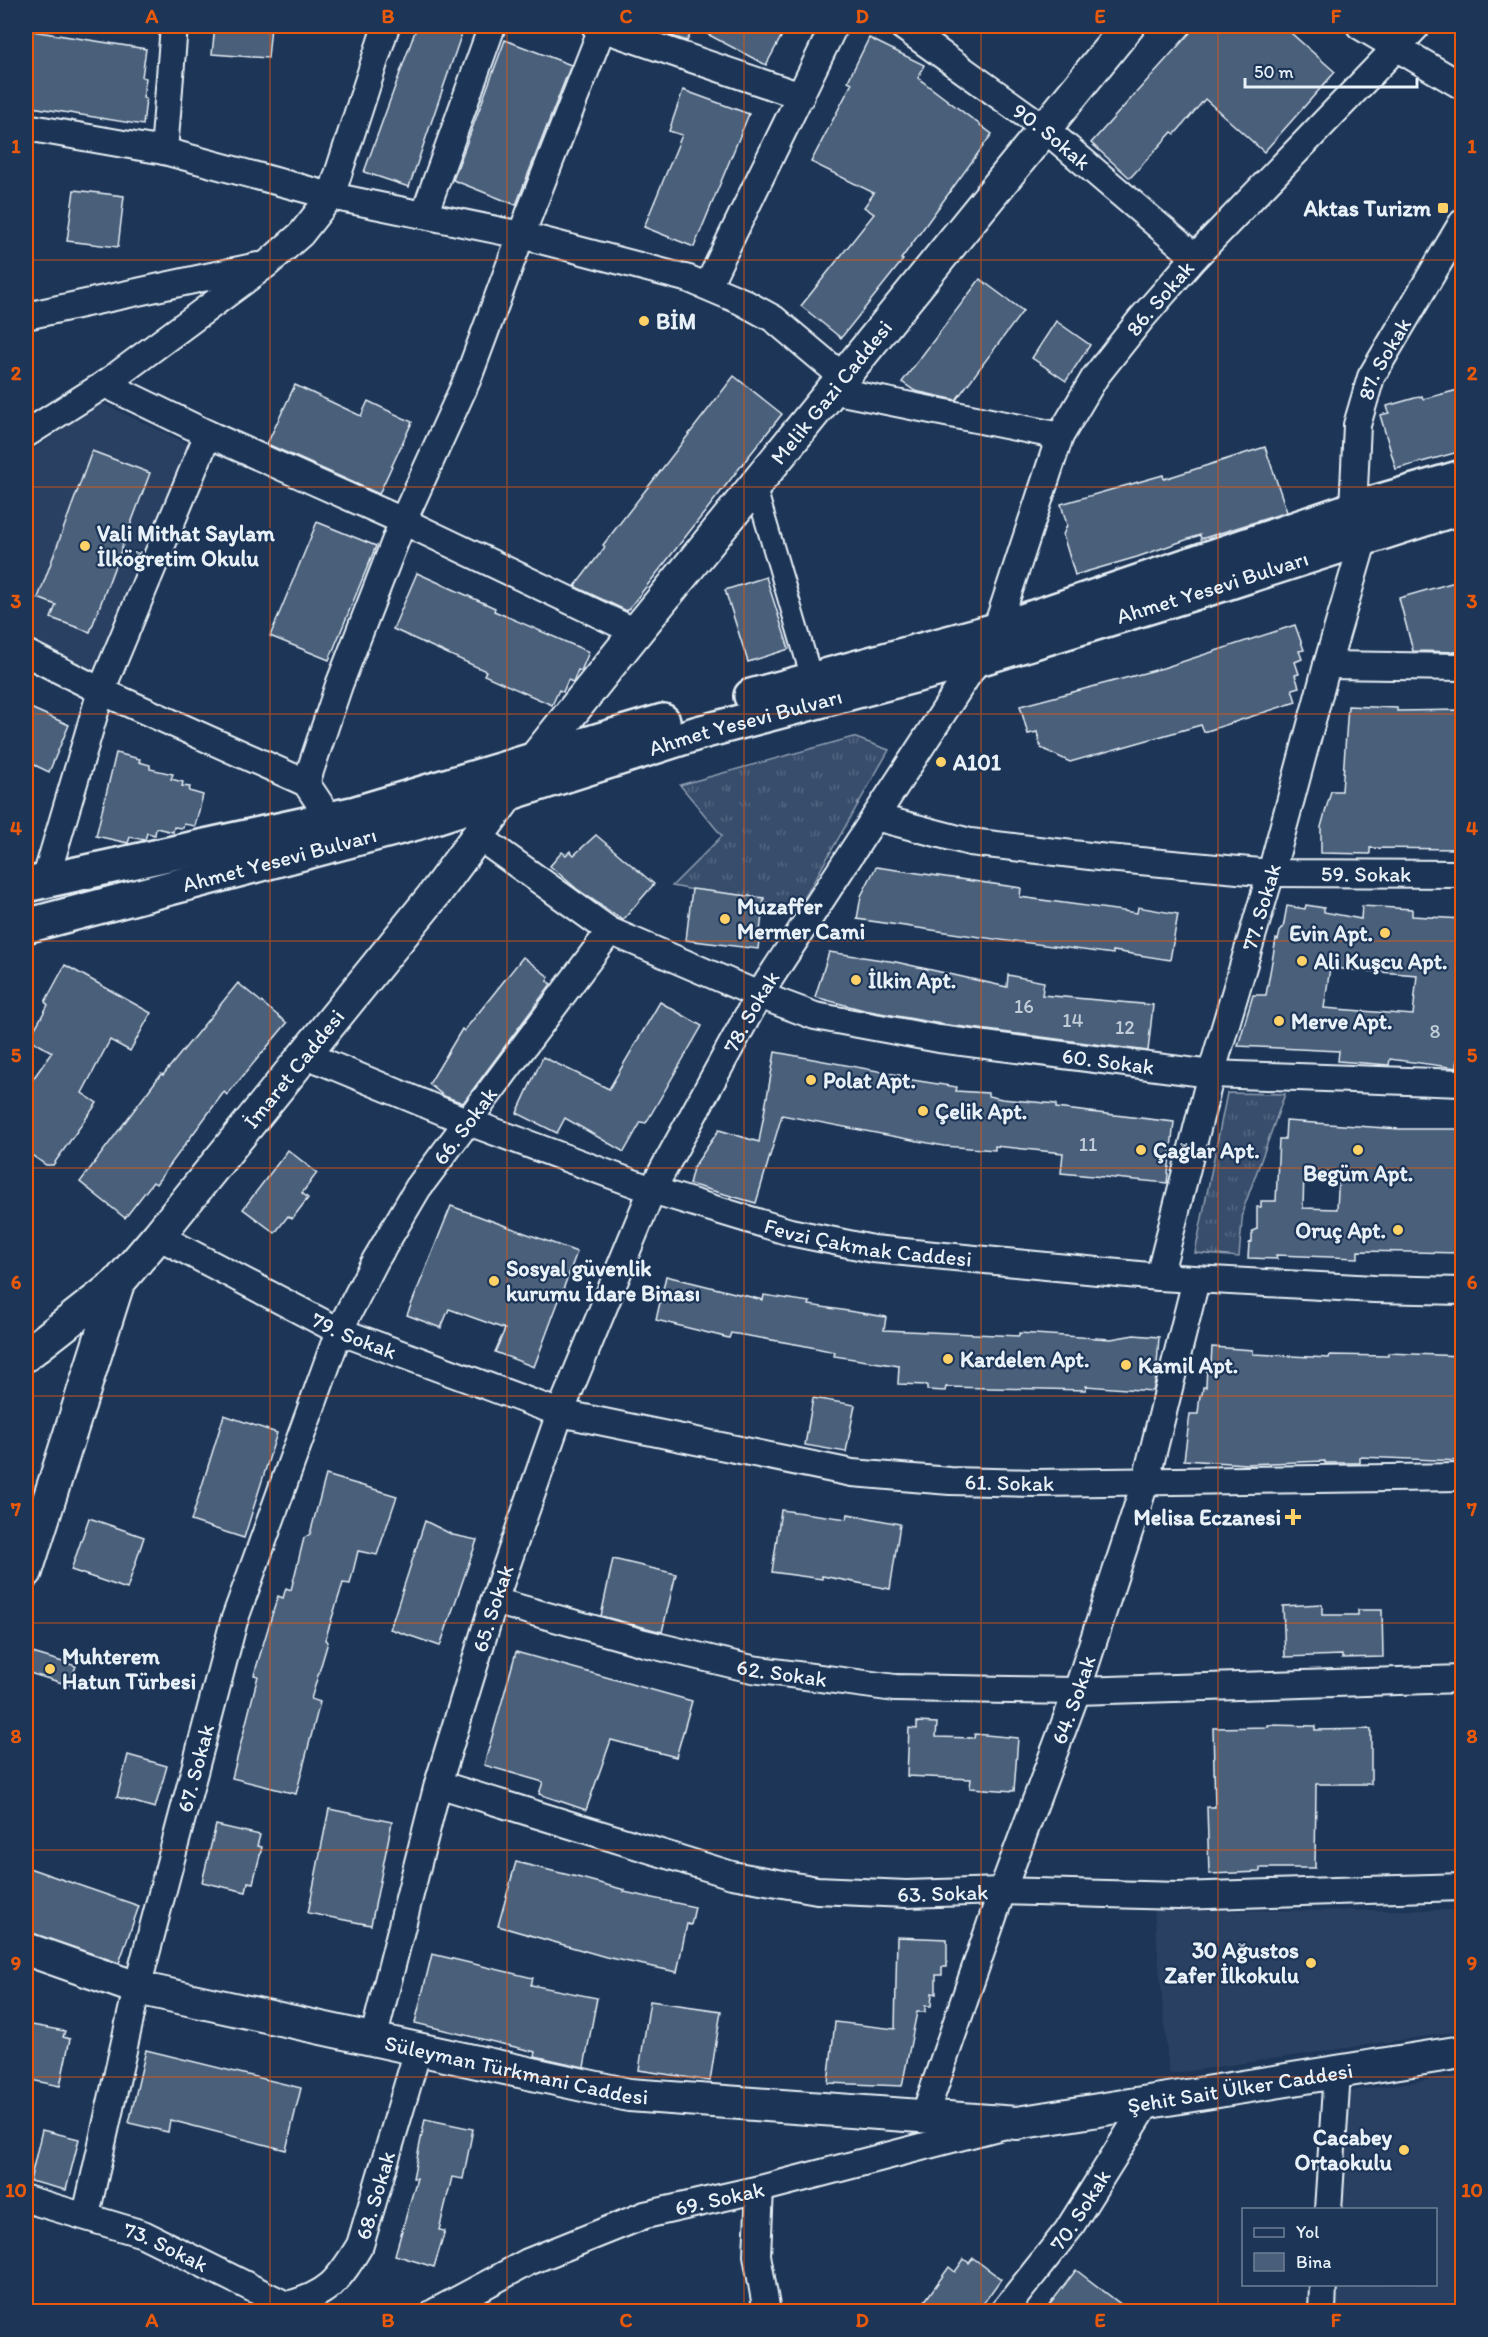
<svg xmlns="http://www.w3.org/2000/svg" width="1488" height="2337" font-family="Itim,sans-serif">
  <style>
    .built { fill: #2a4162 }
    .grass { fill: url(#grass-tufts); stroke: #909fb2; stroke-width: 1.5 }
    .building { fill: #495e7a; stroke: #e8f1f8; stroke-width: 1.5; fill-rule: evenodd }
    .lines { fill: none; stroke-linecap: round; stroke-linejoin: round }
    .pedestrian-casing { stroke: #e8f1f8; stroke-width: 24 }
    .minor-casing { stroke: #e8f1f8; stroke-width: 30 }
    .tertiary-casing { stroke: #e8f1f8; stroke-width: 36 }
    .secondary-casing { stroke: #e8f1f8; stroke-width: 38 }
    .pedestrian { stroke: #1d3557; stroke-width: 20 }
    .minor { stroke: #1d3557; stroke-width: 26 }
    .tertiary { stroke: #1d3557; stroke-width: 32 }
    .secondary { stroke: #1d3557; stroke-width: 33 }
    .grid { fill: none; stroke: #e8590c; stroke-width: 1.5; stroke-opacity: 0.55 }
    .poi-dot { fill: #ffd166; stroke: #1d3557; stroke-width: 2 }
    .labels { text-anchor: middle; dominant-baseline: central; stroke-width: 4.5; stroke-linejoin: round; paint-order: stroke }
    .number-label { font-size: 20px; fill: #c0ccd8 }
    .street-label { font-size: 22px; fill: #e8f1f8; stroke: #1d3557 }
    .poi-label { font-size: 22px; font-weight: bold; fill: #e8f1f8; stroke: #1d3557; text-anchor: start }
    .neatline { fill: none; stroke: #e8590c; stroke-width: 2 }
    .grid-label { font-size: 20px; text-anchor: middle; font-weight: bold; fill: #e8590c }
  </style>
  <defs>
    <pattern id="grass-tufts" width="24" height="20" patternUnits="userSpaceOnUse" patternTransform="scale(1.5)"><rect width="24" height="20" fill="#374d6c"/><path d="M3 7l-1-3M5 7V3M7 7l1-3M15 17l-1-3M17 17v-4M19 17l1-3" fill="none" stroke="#546782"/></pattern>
  </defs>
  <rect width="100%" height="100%" fill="#1d3557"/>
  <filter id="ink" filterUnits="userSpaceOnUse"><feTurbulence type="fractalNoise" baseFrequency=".0167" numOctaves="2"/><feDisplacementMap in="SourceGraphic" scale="12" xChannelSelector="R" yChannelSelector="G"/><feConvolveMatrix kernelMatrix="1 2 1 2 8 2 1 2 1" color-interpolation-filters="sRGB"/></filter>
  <g filter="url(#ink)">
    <g class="built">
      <path d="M102 403 188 444 93 671 26 637V454Z"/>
      <path d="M1462 1910V2031L1169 2074 1154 1911Z"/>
      <path d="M1462 2075V2311L1334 2312 1336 2285 1436 2284V2210L1342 2209 1350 2091Z"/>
    </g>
    <g class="grass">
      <path d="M853 737 889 750 798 909 672 886 722 836 680 785Z"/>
      <path d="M1227 1093 1285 1094 1243 1210 1239 1257 1195 1253Z"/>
    </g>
    <g class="building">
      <path d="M215 26H271L268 58 212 54Z"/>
      <path d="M417 26H448L463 30 409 187 364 172Z"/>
      <path d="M640 26H787L766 65 694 27 687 41Z"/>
      <path d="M1196 26H1283L1335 72 1264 152 1205 99 1175 134 1172 132 1130 178 1091 143Z"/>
      <path d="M26 30 146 49 142 77 146 78 143 98 146 99 143 125 26 106Z"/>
      <path d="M869 38 924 65 918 78 992 134 901 259 903 260 841 338 801 306 874 214 864 207 874 193 811 162 852 83 848 81Z"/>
      <path d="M505 40 571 65 516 205 453 180Z"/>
      <path d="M683 90 749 114 694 247 644 227 682 135 669 131Z"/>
      <path d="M74 190 124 196 118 247 67 241Z"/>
      <path d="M980 279 1023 311 956 400 915 391 902 382Z"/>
      <path d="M1056 321 1090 345 1066 381 1032 358Z"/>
      <path d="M734 376 782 414 627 611 578 588 575 586 605 547 603 545Z"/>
      <path d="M295 385 361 416 368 401 412 422 379 494 267 444Z"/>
      <path d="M1462 389V451L1396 469 1380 415 1389 413 1387 406 1422 396 1423 399Z"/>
      <path d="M1265 447 1287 512 1201 539 1200 535 1137 557 1075 575 1063 535 1067 525 1061 504 1163 475 1164 479Z"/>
      <path d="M92 451 150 473 90 632 51 618 56 605 38 598Z"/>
      <path d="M317 522 376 546 329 660 270 636Z"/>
      <path d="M417 573 495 608 494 611 589 652 581 671 578 670 573 682 568 680 563 692 559 690 552 705 484 675 486 671 393 629Z"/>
      <path d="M766 577 789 649 748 662 725 590Z"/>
      <path d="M1462 580V652L1413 651 1399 598Z"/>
      <path d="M1295 625 1304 650 1299 651 1302 659 1295 662 1299 674 1295 675 1299 687 1292 689 1296 702 1204 732 1201 725 1070 762 1041 748 1037 732 1028 734 1020 706 1163 668Z"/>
      <path d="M26 706 69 725 49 772 26 761Z"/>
      <path d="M1348 706 1397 708V711L1461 710 1460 792H1462V849L1370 848V854L1321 853V827L1331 791H1342Z"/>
      <path d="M116 753 140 759 139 762 150 765V769L173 774 171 779 183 782 182 786 190 787 189 791 203 795 195 826 184 824 183 828 174 827 173 832 156 828 155 835 147 833 145 840 130 837 128 843 96 836Z"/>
      <path d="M596 835 654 884 623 920 577 889 550 866 562 852 566 855 570 851 574 855Z"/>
      <path d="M876 867 1021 888 1020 897 1137 913 1138 907 1178 914 1170 960 1113 951V954L1014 941V942L857 919 861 896Z"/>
      <path d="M692 889 764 898 758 949 686 940Z"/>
      <path d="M1306 905 1324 908V912L1361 919 1362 906 1412 909V916L1462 919V1040H1459L1457 1068 1390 1059 1389 1065 1338 1061 1339 1051 1238 1046 1253 995H1266L1276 939 1278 940 1281 928H1283L1287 906 1305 909ZM1330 968 1417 975 1413 1015 1324 1008Z"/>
      <path d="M829 952 896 962 1007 987 1008 975 1044 982 1042 995 1153 1005 1148 1051 941 1024 864 1010 815 997Z"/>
      <path d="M523 957 549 977 547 981 551 984 463 1103 444 1096 429 1084 462 1029 464 1031Z"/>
      <path d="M65 965 151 1013 130 1051 110 1040 82 1093 97 1103 53 1165H46L26 1151V1089L52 1052 29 1039 48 1005 45 1002Z"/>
      <path d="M238 983 287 1023 227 1095 224 1092 156 1184 153 1182 125 1218 80 1182 161 1074 163 1075Z"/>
      <path d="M660 1002 702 1026 646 1123 641 1122 624 1152 565 1118 557 1133 517 1113 543 1057 609 1089Z"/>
      <path d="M775 1052 900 1075V1078L957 1087 956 1091 988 1093V1096L1002 1099 1056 1104V1108L1174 1122 1167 1183 1061 1173 1063 1153 995 1146V1150L944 1146 782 1115 756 1203 689 1184 693 1168 719 1130 759 1142Z"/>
      <path d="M1286 1121 1399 1129H1462V1253L1358 1251V1258L1276 1255 1277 1259 1248 1258 1249 1243 1252 1242V1231L1257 1229V1207H1261V1201H1276L1279 1139H1285ZM1304 1171 1339 1172 1337 1209 1303 1208Z"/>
      <path d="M288 1150 317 1173 302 1193 308 1198 292 1219 288 1216 275 1233 243 1209Z"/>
      <path d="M451 1206 577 1252 534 1367 495 1352 505 1329 449 1309 441 1328 407 1315Z"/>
      <path d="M666 1276 763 1300 764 1295 810 1302 809 1305 886 1317 884 1330 1019 1336V1333L1111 1339 1134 1335 1159 1337 1156 1378 1153 1391 1086 1386V1390L946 1387 945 1391 927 1390V1385L898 1384 899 1366 834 1356 835 1352 801 1345 731 1333 729 1338 656 1320Z"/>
      <path d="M1212 1347 1253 1350V1354L1329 1358 1330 1355 1388 1356V1353L1462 1356V1461L1360 1457V1463H1325V1461L1246 1464 1184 1460 1190 1414H1198L1200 1395H1202L1203 1387H1206L1207 1364H1211Z"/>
      <path d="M813 1398 855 1405 846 1452 805 1445Z"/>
      <path d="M224 1415 277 1433 244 1538 191 1521Z"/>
      <path d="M326 1475 397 1496 377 1555 358 1551 350 1584 343 1583 325 1640 328 1642 311 1699 320 1702 296 1794 232 1778 258 1676 254 1675 272 1615 278 1596 283 1598 286 1588 291 1590 304 1538 310 1534Z"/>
      <path d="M781 1510 847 1519 848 1514 900 1524 890 1589 822 1576V1579L772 1572Z"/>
      <path d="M89 1518 144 1537 127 1589 71 1570Z"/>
      <path d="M425 1521 453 1535 477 1540 440 1646 390 1629Z"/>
      <path d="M613 1559 676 1574 662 1632 601 1616Z"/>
      <path d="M1322 1604V1615H1358V1610H1382L1383 1657 1342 1658V1655L1285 1657 1283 1606Z"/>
      <path d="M26 1651 76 1666 69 1685 26 1672Z"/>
      <path d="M516 1652 692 1701 676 1757 611 1740 586 1810 539 1794 543 1782 484 1765Z"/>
      <path d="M917 1722 937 1723 936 1737 974 1738 975 1734 1018 1738 1014 1791 970 1788 971 1779 907 1776 909 1728 917 1729Z"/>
      <path d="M1268 1725 1315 1726V1730L1371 1729V1784H1316L1315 1868H1260V1872L1209 1874 1207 1807H1215L1213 1728 1268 1727Z"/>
      <path d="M128 1755 167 1766 155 1808 117 1797Z"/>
      <path d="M329 1809 392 1822 371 1925 308 1913Z"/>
      <path d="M216 1825 260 1835 257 1846 262 1847 253 1883 248 1882 246 1892 202 1882Z"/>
      <path d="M516 1862 577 1877 625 1890 624 1892 695 1907 691 1925 687 1924 677 1972 606 1957 498 1926Z"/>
      <path d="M26 1867 139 1906 119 1963 26 1931Z"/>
      <path d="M897 1937 947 1939V1967H942V1975H936V1994L932 1993 931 2006H925V2012H917L902 2086 828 2083 835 2022 895 2029Z"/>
      <path d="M432 1954 533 1978 531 1985 597 1998 584 2067 535 2056 536 2052 415 2023Z"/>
      <path d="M650 2001 721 2011 710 2081 639 2070Z"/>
      <path d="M32 2025 65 2031 63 2037 70 2039 60 2086 26 2079V2029L31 2030Z"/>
      <path d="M146 2050 301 2088 286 2150 170 2120 168 2132 129 2123Z"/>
      <path d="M425 2119 473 2129 463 2179 452 2177 439 2230 445 2231 434 2267 395 2255 417 2178H413Z"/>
      <path d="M42 2130 79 2139 66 2190 30 2181Z"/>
      <path d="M973 2258 1001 2279 977 2312H917L949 2267 955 2272 964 2259 969 2263Z"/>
      <path d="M1076 2270 1131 2312H1044Z"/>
    </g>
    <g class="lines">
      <defs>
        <path id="pedestrian" d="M755 485 812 679"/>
        <g id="minor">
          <path d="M595 26 801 96"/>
          <path id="s1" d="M902 26 1044 128 1195 257"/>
          <path d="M1360 26 1462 86"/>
          <path d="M26 127 164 151 331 196 521 235 689 279 741 301 774 319 843 377"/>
          <path d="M164 151 174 26"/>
          <path d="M424 215 492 26"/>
          <path d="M708 285 834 26"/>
          <path d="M26 316 258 266"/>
          <path d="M105 384 208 434 403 521 636 632"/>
          <path d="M832 390 1060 436"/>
          <path d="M26 434 105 384 267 264 301 234 331 196 386 26"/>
          <path id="s2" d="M1353 509 1357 425 1371 377 1462 223"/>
          <path id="s3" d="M996 630 1060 436 1095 377 1141 319 1195 257 1417 26"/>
          <path d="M26 653 101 691 306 783 330 819"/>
          <path d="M1327 665 1462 667"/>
          <path d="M306 783 339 685 403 521 468 378 521 235 603 26"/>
          <path id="s4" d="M875 817 970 842 1107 858 1271 873 1462 874"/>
          <path id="s5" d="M479 837 610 931 759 995 815 1016 939 1039 1211 1074 1462 1083"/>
          <path d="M45 881 101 691 208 434"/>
          <path id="s6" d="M304 1054 466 1121 652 1190 790 1232 873 1249 1159 1277 1374 1289 1462 1291"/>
          <path id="s7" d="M158 1236 339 1331 560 1413 852 1473 950 1481 1036 1483 1462 1477"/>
          <path id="s8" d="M1159 1277 1211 1074 1271 873 1327 665 1364 538"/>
          <path id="s9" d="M494 1601 644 1643 752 1669 895 1688 1077 1691 1462 1679"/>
          <path id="s10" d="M438 1784 732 1875 817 1890 906 1894 1002 1891 1178 1896 1462 1887"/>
          <path id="s11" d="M373 2040 438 1784 494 1601 560 1413 652 1190 759 995 978 659"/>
          <path id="s12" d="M925 2114 1002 1891 1077 1691 1146 1480 1196 1280"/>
          <path d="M760 2189 757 2255 767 2312"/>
          <path id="s13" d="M26 2199 143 2234 300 2312"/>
          <path d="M1328 2210 1337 2072"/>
          <path id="s14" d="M86 2215 137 1988 234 1621 339 1331 375 1261 418 1188 610 931"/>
          <path id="s15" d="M287 2305C328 2295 339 2280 360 2245L418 2050"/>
          <path id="s16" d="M435 2312 528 2262 645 2215 760 2189 1002 2126"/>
          <path id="s17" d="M1003 2312 1068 2230 1148 2102"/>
          <path d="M1322 2312 1323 2284"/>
        </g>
        <g id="tertiary">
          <path id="s18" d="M26 1355 118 1283 158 1236 434 895 536 757 636 632 1128 26"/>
          <path d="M26 1572 118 1283"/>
          <path id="s19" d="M26 1949 137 1988 629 2095 1017 2123 1462 2052"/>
        </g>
        <g id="secondary">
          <path d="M751 696 996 630 1353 509 1462 477"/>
          <path d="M26 885 356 813 663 721"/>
          <path id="s20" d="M26 926 416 823 698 733 978 659 1220 585 1462 507"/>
        </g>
      </defs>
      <use href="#pedestrian" class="pedestrian-casing"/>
      <use href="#minor" class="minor-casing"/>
      <use href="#tertiary" class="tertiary-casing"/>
      <use href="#secondary" class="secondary-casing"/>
      <use href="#pedestrian" class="pedestrian"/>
      <use href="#minor" class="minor"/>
      <use href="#tertiary" class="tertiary"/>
      <use href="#secondary" class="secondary"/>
    </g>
  </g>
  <path class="grid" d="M270 26V2312M507 26V2312M744 26V2312M981 26V2312M1218 26V2312M26 260H1462M26 487H1462M26 714H1462M26 941H1462M26 1168H1462M26 1396H1462M26 1623H1462M26 1850H1462M26 2077H1462"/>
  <g class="poi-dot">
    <rect x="1437" y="202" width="12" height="12" rx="3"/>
    <circle cx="644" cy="321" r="6"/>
    <circle cx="85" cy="546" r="6"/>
    <circle cx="941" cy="762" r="6"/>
    <circle cx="725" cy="919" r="6"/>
    <circle cx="1385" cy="933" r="6"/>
    <circle cx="1302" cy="961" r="6"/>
    <circle cx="856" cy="980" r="6"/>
    <circle cx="1279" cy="1021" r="6"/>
    <circle cx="811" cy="1080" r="6"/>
    <circle cx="923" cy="1111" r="6"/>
    <circle cx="1141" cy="1150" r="6"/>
    <circle cx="1358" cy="1150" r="6"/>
    <circle cx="1398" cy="1230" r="6"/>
    <circle cx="494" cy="1281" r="6"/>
    <circle cx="948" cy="1359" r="6"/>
    <circle cx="1126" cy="1365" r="6"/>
    <path d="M1290 1508h6v6h6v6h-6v6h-6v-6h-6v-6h6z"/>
    <circle cx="50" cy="1669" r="6"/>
    <circle cx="1311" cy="1963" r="6"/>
    <circle cx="1404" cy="2150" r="6"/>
  </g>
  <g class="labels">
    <g class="number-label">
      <text x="1024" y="1006">16</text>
      <text x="1073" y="1020">14</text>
      <text x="1125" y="1027">12</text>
      <text x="1435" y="1031">8</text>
      <text x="1088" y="1144">11</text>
    </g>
    <g class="street-label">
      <text stroke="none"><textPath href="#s1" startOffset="186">90. Sokak</textPath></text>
      <text stroke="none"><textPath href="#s3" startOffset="375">86. Sokak</textPath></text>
      <text stroke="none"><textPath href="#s2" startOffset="156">87. Sokak</textPath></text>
      <text stroke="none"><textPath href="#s18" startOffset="1258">Melik Gazi Caddesi</textPath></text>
      <text stroke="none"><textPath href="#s20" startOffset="1234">Ahmet Yesevi Bulvarı</textPath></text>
      <text stroke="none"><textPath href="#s20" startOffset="748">Ahmet Yesevi Bulvarı</textPath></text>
      <text stroke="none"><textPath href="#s20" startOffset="262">Ahmet Yesevi Bulvarı</textPath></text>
      <text stroke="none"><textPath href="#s4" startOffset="496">59. Sokak</textPath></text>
      <text stroke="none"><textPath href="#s8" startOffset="384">77. Sokak</textPath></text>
      <text stroke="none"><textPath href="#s11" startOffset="1100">78. Sokak</textPath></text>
      <text stroke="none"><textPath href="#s5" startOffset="680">60. Sokak</textPath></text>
      <text stroke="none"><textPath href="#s18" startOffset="394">İmaret Caddesi</textPath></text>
      <text stroke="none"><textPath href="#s14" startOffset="1162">66. Sokak</textPath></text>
      <text stroke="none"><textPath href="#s6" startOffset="597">Fevzi Çakmak Caddesi</textPath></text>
      <text stroke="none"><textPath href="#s7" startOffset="220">79. Sokak</textPath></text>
      <text stroke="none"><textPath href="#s7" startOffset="896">61. Sokak</textPath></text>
      <text stroke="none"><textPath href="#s11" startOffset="448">65. Sokak</textPath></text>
      <text stroke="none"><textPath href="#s9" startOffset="297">62. Sokak</textPath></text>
      <text stroke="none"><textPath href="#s12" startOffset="440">64. Sokak</textPath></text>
      <text stroke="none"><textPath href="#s14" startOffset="460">67. Sokak</textPath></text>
      <text stroke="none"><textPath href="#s10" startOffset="520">63. Sokak</textPath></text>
      <text stroke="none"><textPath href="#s19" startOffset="506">Süleyman Türkmani Caddesi</textPath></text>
      <text stroke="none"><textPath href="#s19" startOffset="1236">Şehit Sait Ülker Caddesi</textPath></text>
      <text stroke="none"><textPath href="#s15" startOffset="150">68. Sokak</textPath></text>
      <text stroke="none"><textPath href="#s16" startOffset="308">69. Sokak</textPath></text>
      <text stroke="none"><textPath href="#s17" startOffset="128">70. Sokak</textPath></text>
      <text stroke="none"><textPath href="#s13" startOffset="148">73. Sokak</textPath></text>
    </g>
    <g class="poi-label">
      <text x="1431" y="208" text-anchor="end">Aktas Turizm</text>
      <text x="656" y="321">BİM</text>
      <text x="97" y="533">Vali Mithat Saylam<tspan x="97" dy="25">İlköğretim Okulu</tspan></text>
      <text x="953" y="762">A101</text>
      <text x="737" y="906">Muzaffer<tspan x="737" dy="25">Mermer Cami</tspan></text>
      <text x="1373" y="933" text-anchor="end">Evin Apt.</text>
      <text x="1314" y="961">Ali Kuşcu Apt.</text>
      <text x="868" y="980">İlkin Apt.</text>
      <text x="1291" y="1021">Merve Apt.</text>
      <text x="823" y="1080">Polat Apt.</text>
      <text x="935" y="1111">Çelik Apt.</text>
      <text x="1153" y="1150">Çağlar Apt.</text>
      <text x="1358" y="1173" text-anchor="middle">Begüm Apt.</text>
      <text x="1386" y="1230" text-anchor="end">Oruç Apt.</text>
      <text x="506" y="1268">Sosyal güvenlik<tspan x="506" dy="25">kurumu İdare Binası</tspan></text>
      <text x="960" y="1359">Kardelen Apt.</text>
      <text x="1138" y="1365">Kamil Apt.</text>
      <text x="1281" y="1517" text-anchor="end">Melisa Eczanesi</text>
      <text x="62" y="1656">Muhterem<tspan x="62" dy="25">Hatun Türbesi</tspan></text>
      <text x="1299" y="1950" text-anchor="end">30 Ağustos<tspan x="1299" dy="25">Zafer İlkokulu</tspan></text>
      <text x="1392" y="2137" text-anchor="end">Cacabey<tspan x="1392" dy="25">Ortaokulu</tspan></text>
    </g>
  </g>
  <rect width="1488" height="2337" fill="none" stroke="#1d3557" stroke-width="66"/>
  <rect x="1242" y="2208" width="195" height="78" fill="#1d3557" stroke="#6e8097" stroke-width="1.5"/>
  <rect x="1254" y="2228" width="30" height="9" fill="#1d3557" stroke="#6e8097" stroke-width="1.5"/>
  <text x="1296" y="2238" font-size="18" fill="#e8f1f8">Yol</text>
  <rect x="1254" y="2253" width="30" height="18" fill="#495e7a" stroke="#6e8097" stroke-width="1.5"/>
  <text x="1296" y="2268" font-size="18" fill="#e8f1f8">Bina</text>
  <path d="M1245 78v9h172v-9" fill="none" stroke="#e8f1f8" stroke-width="3"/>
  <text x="1254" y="78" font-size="18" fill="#e8f1f8" stroke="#1d3557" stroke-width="4.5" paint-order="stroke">50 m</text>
  <rect x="33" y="33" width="1422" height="2271" class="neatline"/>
  <g class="grid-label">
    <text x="152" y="23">A</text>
    <text x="388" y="23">B</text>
    <text x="626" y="23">C</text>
    <text x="862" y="23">D</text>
    <text x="1100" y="23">E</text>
    <text x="1336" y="23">F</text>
    <text x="16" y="153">1</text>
    <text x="1472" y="153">1</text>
    <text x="16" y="380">2</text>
    <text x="1472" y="380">2</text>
    <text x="16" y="608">3</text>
    <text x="1472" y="608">3</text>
    <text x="16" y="835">4</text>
    <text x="1472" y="835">4</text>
    <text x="16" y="1062">5</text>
    <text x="1472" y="1062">5</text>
    <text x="16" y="1289">6</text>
    <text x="1472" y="1289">6</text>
    <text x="16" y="1516">7</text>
    <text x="1472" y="1516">7</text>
    <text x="16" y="1743">8</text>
    <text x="1472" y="1743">8</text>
    <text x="16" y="1970">9</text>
    <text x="1472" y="1970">9</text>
    <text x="16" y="2197">10</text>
    <text x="1472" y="2197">10</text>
    <text x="152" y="2327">A</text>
    <text x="388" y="2327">B</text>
    <text x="626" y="2327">C</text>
    <text x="862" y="2327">D</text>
    <text x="1100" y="2327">E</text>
    <text x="1336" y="2327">F</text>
  </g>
</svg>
